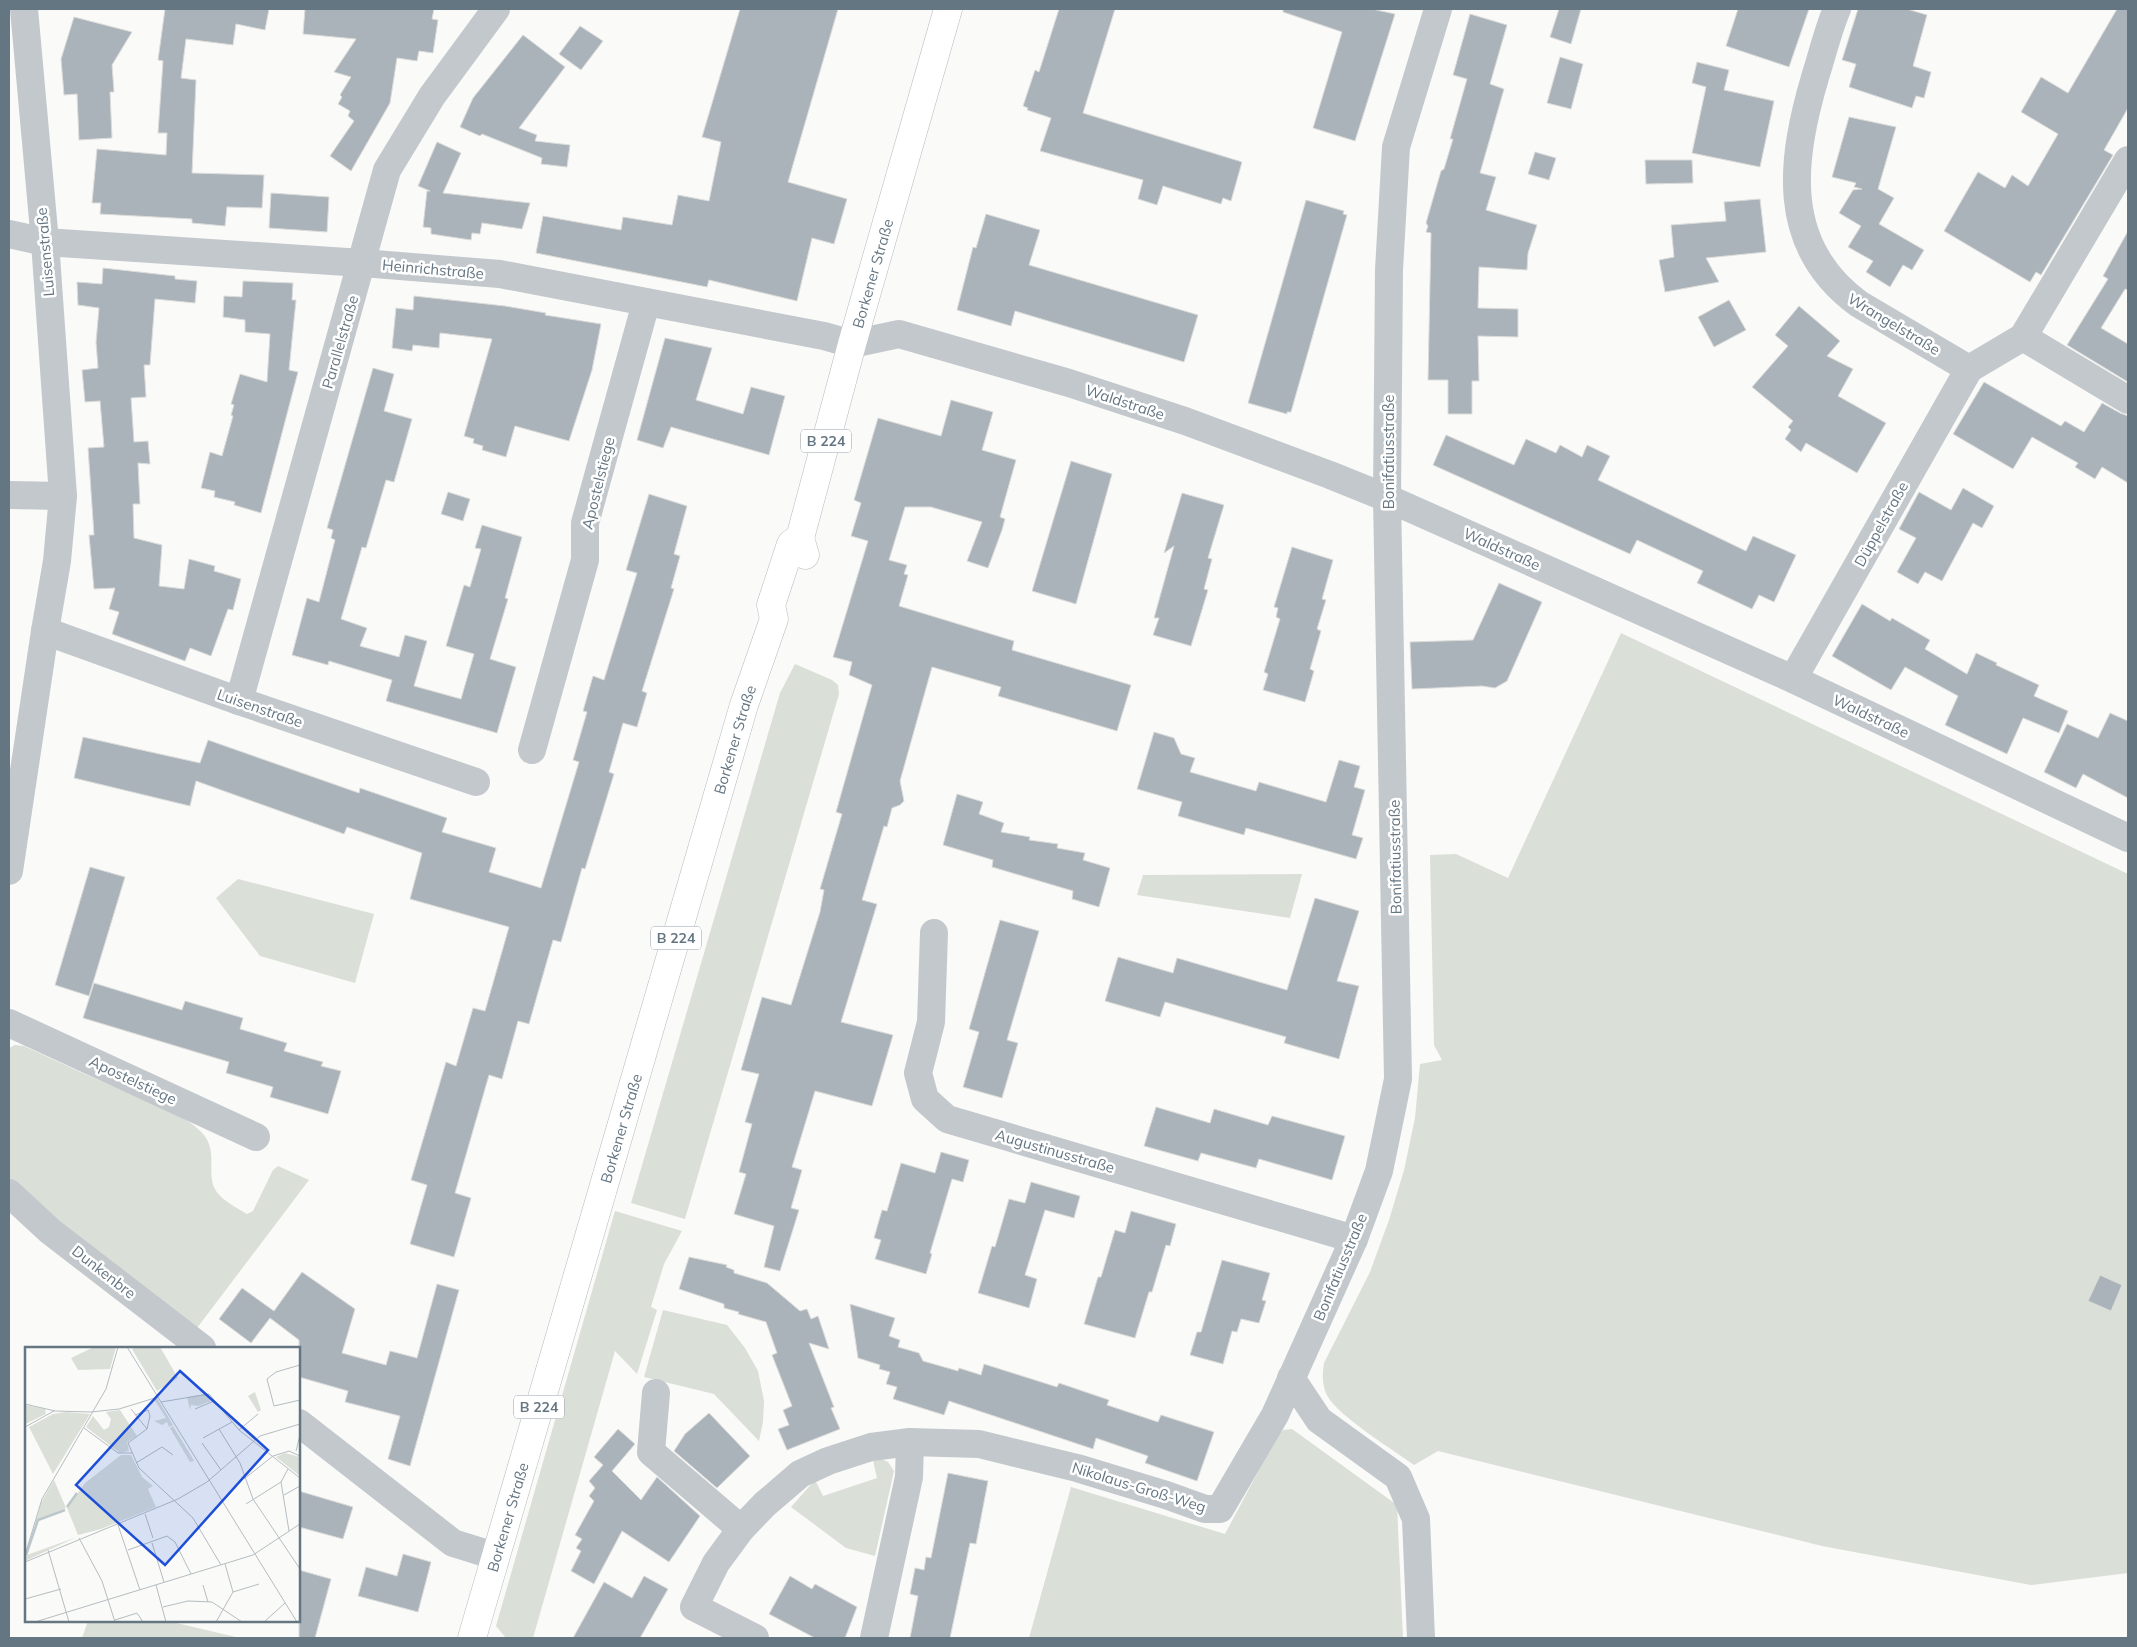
<svg xmlns="http://www.w3.org/2000/svg" width="2137" height="1647" font-family="Mulish,sans-serif">
  <style>
    .green { fill: #dadfd7 }
    .building { fill: #aab3b9; stroke: #dcdcda }
    .lines { fill: none; stroke-linecap: round; stroke-linejoin: round }
    .major-casing { stroke: #b5babe; stroke-width: 29 }
    .minor { stroke: #c3c8cc; stroke-width: 28 }
    .major { stroke: #fff; stroke-width: 28 }
    .labels { text-anchor: middle; dominant-baseline: central; stroke-width: 5; stroke-linejoin: round; paint-order: stroke }
    .shield { fill: #fff; stroke: #939fa8; stroke-width: 1 }
    .shield-label { font-size: 14px; font-weight: bold; fill: #657683 }
    .street-label { font-size: 15px; fill: #657683; stroke: #fff }
    .inset-river { fill: none; stroke: #bbc7cb; stroke-width: 2.5 }
    .inset-road { fill: none; stroke: #b5bdc2; stroke-width: 1 }
    .view { fill: #1d4ed8; fill-opacity: 0.15; stroke: #1d4ed8; stroke-width: 2.5 }
    .inset-edge { fill: none; stroke: #657683; stroke-width: 2.5 }
  </style>
  <rect width="100%" height="100%" fill="#fafaf8"/>
  <g class="green">
    <path d="M1621 633 2128 874V1573L2031 1585 1822 1546 1438 1451 1414 1465C1393 1450 1340 1417 1328 1397 1322 1387 1322 1374 1324 1363L1370 1272 1389 1220 1404 1170 1415 1118 1420 1064 1442 1060 1434 1045 1430 855 1456 854 1508 878Z"/>
    <path d="M795 664 832 680 838 685 839 694 685 1219 631 1203 780 693Z"/>
    <path d="M1302 874 1290 918 1137 895 1143 875Z"/>
    <path d="M238 879 374 914 355 983 260 956 216 898Z"/>
    <path d="M15 1045 24 1046C62 1064 101 1081 139 1098 158 1107 181 1114 197 1128 222 1148 204 1171 216 1191 223 1201 237 1208 247 1214L253 1211 273 1170 278 1166 309 1180 197 1328 9 1183V1048Z"/>
    <path d="M615 1211 682 1231 664 1264 651 1307 657 1310 637 1374 615 1351 533 1638H506L496 1626Z"/>
    <path d="M663 1310 727 1325 745 1348 758 1371 764 1401 763 1422 759 1441 714 1394 644 1377Z"/>
    <path d="M1292 1429 1397 1505 1403 1638H1029L1071 1487 1225 1534 1277 1436 1283 1430Z"/>
    <path d="M882 1459 888 1462 894 1471 875 1556 846 1548 791 1507 815 1480 823 1496 877 1478 873 1460Z"/>
    <path d="M88 1621H168L240 1638H82Z"/>
  </g>
  <g class="building">
    <path d="M165 9H269L265 30 236 24 233 45 186 39 181 78 196 80 192 173 264 175 262 208 227 207 225 226 192 223V219L100 214 101 203H92L97 149 166 155 167 133H158L163 61 158 60Z"/>
    <path d="M305 9H434L432 19 438 20 433 53 419 51 417 61 397 58 390 103 351 171 330 156 354 121 348 116 350 111 338 104 342 97 340 95 351 77 334 72 356 39 303 34Z"/>
    <path d="M740 9H838L788 182 847 199 834 244 812 238 797 301 709 280 707 287 536 253 543 216 621 230 623 217 672 225 678 195 709 201 721 142 702 137Z"/>
    <path d="M1059 9H1115L1083 113 1242 162 1231 201 1223 198 1221 204 1163 186 1157 205 1138 199 1143 180 1040 151 1051 118 1027 110 1028 108 1023 106 1035 70 1039 72Z"/>
    <path d="M1283 9H1372L1395 14 1355 141 1313 128 1342 32 1283 12Z"/>
    <path d="M1559 9H1581L1571 44 1550 37Z"/>
    <path d="M1738 9H1809L1789 67 1726 46Z"/>
    <path d="M1858 9H1907L1927 15 1913 66 1931 72 1924 98 1916 96 1912 108 1849 87 1856 64 1842 60Z"/>
    <path d="M2117 9H2128V108L2104 150 2113 155 2041 275 2036 272 2030 282 1944 231 1978 172 2005 188 2012 175 2028 186 2058 134 2021 112 2041 77 2068 93Z"/>
    <path d="M1470 14 1507 25 1490 84 1504 89 1480 173 1496 177 1486 210 1537 225 1528 253 1527 270 1479 267 1478 308 1518 309V337L1478 336 1479 381H1472V414H1448V380H1428L1431 233 1426 232 1428 226 1426 223 1441 171 1444 169 1453 139H1450L1467 79 1453 75Z"/>
    <path d="M74 17 132 32 112 65 114 92H110L112 138 79 140 77 94 64 95 61 59Z"/>
    <path d="M580 26 603 41 581 70 559 54Z"/>
    <path d="M523 35 565 67 519 128 537 135 535 141 570 145 567 167 541 164 542 158 482 134 480 136 460 127 473 98Z"/>
    <path d="M1560 57 1583 64 1571 109 1547 103Z"/>
    <path d="M1697 62 1729 70 1724 90 1774 101 1760 167 1692 153 1706 87 1692 83Z"/>
    <path d="M1849 117 1896 127 1878 189 1894 198 1879 224 1924 250 1912 270 1903 265 1890 287 1866 272 1873 261 1848 247 1861 226 1839 213 1853 190 1862 189 1854 187 1856 183 1832 177Z"/>
    <path d="M437 142 461 153 443 193 530 203 522 229 482 223 480 234 472 233 471 240 431 234V228L423 227 427 191H430L418 186Z"/>
    <path d="M1535 152 1556 158 1549 180 1528 174Z"/>
    <path d="M1645 160H1692L1693 183 1646 184Z"/>
    <path d="M271 193 329 197 327 232 269 228Z"/>
    <path d="M1760 199 1766 252 1706 258 1719 282 1665 292 1659 260 1674 257 1671 225 1726 221 1724 202Z"/>
    <path d="M1306 200 1344 211 1343 214 1347 215 1291 412H1287V414L1248 403Z"/>
    <path d="M986 214 1040 230 1029 265 1198 315 1184 362 1015 311 1011 326 957 310 973 247 976 248Z"/>
    <path d="M2128 231V290L2125 289 2101 328 2128 344V382L2067 345 2108 279 2103 276Z"/>
    <path d="M103 268 175 276V279L197 281 195 303 155 299 150 365H144L146 397 131 398 134 442 148 441 150 464 138 463 140 504H133L134 538 162 545 159 586 184 589 189 559 215 566 214 571 241 579 233 610 228 609 211 656 190 648 185 661 112 634 119 612 109 609 115 588 94 589 89 535H94L88 448 104 447 100 401 85 402 82 370 98 368 96 342 99 308 78 305 77 282 102 284Z"/>
    <path d="M243 281 293 283 292 300H296L289 370 298 372 261 513 234 505 235 502 214 497 215 491 201 488 210 452 222 456 233 416 231 415 234 405 231 404 240 374 267 382 270 334 245 332V320L223 317 224 296 242 297Z"/>
    <path d="M414 296 505 306 546 313 545 315 601 324 592 370 569 441 515 426 506 457 482 450 483 446 473 443 474 439 464 436 492 339 440 333 439 348 413 345 412 351 392 348 396 308 413 310Z"/>
    <path d="M1729 300 1746 330 1714 347 1698 317Z"/>
    <path d="M1799 306 1840 341 1827 356 1853 369 1838 396 1886 423 1857 473 1806 443 1801 452 1785 439 1791 430 1788 427 1793 421 1752 387 1788 346 1775 335Z"/>
    <path d="M665 338 712 348 696 400 743 414 751 387 785 396 769 455 671 427 663 448 637 440Z"/>
    <path d="M373 368 394 374 384 411 412 419 394 482 386 480 366 548 362 547 341 619 367 628 360 646 399 657 405 635 427 641 414 686 461 699 474 654 446 646 464 585 470 587 481 549 475 548 482 525 522 537 505 598 508 599 490 659 516 667 497 733 386 701 392 680 329 661 328 665 292 655 307 598 319 602 335 540 331 538 333 530 327 528Z"/>
    <path d="M1984 382 2061 426 2065 421 2084 432 2102 403 2120 413 2128 416V483L2102 467 2095 479 2075 467 2078 463 2032 437 2013 469 1953 434Z"/>
    <path d="M951 400 993 412 982 450 1016 460 1000 517 1005 519 1002 530 988 568 967 561 982 522 931 507H905L889 560 907 565 904 574 908 575 899 606 1014 641 1012 650 1131 685 1117 731 998 696 1001 687 932 667 900 781 904 801 900 805 892 808 887 827 884 826 862 900 877 904 841 1022 893 1035 872 1106 815 1091 792 1167 802 1170 791 1208 799 1210 780 1271 764 1267 774 1226 734 1214 746 1174 739 1172 752 1124 745 1122 759 1074 741 1070 762 997 791 1005 820 912 824 890 820 889 842 814 836 812 872 685 849 675 852 662 833 657 868 541 851 536 861 503 854 500 878 418 941 436Z"/>
    <path d="M1446 435 1514 465 1526 439 1556 453 1560 445 1582 457 1587 445 1610 456 1598 480 1746 551 1753 536 1796 555 1774 602 1759 595 1752 609 1697 583 1703 571 1637 540 1630 554 1433 465Z"/>
    <path d="M1071 461 1112 474 1076 604 1032 591Z"/>
    <path d="M1963 488 1994 506 1982 528 1973 523 1942 581 1925 572 1918 584 1897 572 1916 538 1899 529 1919 492 1951 510Z"/>
    <path d="M448 492 470 499 463 521 441 514Z"/>
    <path d="M1182 493 1224 505 1208 558 1212 559 1204 589 1208 590 1191 646 1153 635 1159 618H1154L1174 546 1164 553Z"/>
    <path d="M649 494 687 506 674 554 680 556 671 588 674 589 642 691 647 693 637 727 623 723 609 772 614 774 585 869 582 868 561 942 553 940 529 1024 518 1021 502 1079 489 1075 455 1193 471 1198 454 1257 410 1244 427 1185 411 1180 446 1062 456 1066 473 1008 485 1011 509 927 410 899 422 853 347 827 344 834 196 781 190 806 74 778 83 737 200 763 208 740 359 793 360 788 447 818 442 832 496 848 489 872 541 888 579 762 573 760 587 712 583 711 593 676 604 680 637 573 626 570Z"/>
    <path d="M1292 547 1333 560 1322 599 1326 600 1317 629 1321 631 1310 669 1314 671 1305 702 1263 690 1268 674 1264 672 1280 619 1276 617 1278 608 1274 607Z"/>
    <path d="M1499 583 1542 602 1507 681 1495 688 1482 686 1412 689 1410 642 1473 640Z"/>
    <path d="M1862 604 1890 621 1892 618 1930 640 1925 649 1967 674 1976 653 1997 663 1996 665 2039 685 2034 696 2068 711 2059 733 2023 718 2007 754 1945 725 1958 696 1905 667 1891 690 1832 656Z"/>
    <path d="M2110 713 2128 721V798L2083 774 2076 788 2044 772 2067 724 2098 738Z"/>
    <path d="M1154 732 1174 738 1181 754 1195 758 1190 772 1256 791 1259 782 1326 802 1339 760 1360 766 1354 787 1365 790 1352 835 1363 838 1356 859 1246 828 1244 835 1178 816 1182 802 1137 789Z"/>
    <path d="M957 794 983 802 979 814 1004 823 1001 832 1030 837 1029 840 1058 844 1057 848 1085 853 1083 860 1110 868 1099 907 1072 899 1073 891 992 867 993 860 943 845Z"/>
    <path d="M90 867 125 877 89 996 55 985Z"/>
    <path d="M1315 898 1359 911 1337 981 1359 986 1339 1059 1284 1043 1286 1037 1165 1002 1160 1017 1105 1001 1118 957 1173 973 1177 958 1287 990Z"/>
    <path d="M1000 920 1039 931 1007 1040 1018 1043 1002 1098 963 1087 979 1032 969 1029Z"/>
    <path d="M94 983 182 1010 185 1001 243 1018 240 1029 287 1043 284 1051 323 1062 321 1066 341 1071 328 1114 270 1097 273 1087 226 1073 229 1062 83 1018Z"/>
    <path d="M1156 1107 1210 1123 1214 1109 1268 1125 1272 1116 1345 1136 1332 1180 1259 1159 1256 1168 1201 1153 1198 1161 1144 1146Z"/>
    <path d="M941 1152 969 1160 963 1182 952 1179 930 1253 932 1254 926 1274 875 1259 881 1240 874 1238 882 1210 887 1211 901 1163 935 1173Z"/>
    <path d="M1031 1182 1080 1196 1074 1218 1045 1210 1025 1275 1037 1279 1029 1308 978 1293 992 1246 995 1247 1009 1199 1025 1203Z"/>
    <path d="M1131 1211 1176 1224 1170 1246 1166 1245 1152 1292H1149L1135 1338 1084 1324 1098 1277H1101L1115 1230 1125 1233Z"/>
    <path d="M689 1257 727 1265 726 1267 734 1270V1273L767 1283 800 1311 807 1309 811 1319 818 1316 829 1349 809 1343 834 1407 831 1408 840 1429 787 1450 778 1429 789 1425 783 1410 792 1406 772 1355 777 1353 766 1322 738 1314 739 1312 724 1308V1304L679 1289Z"/>
    <path d="M1222 1260 1270 1273 1262 1300 1266 1301 1259 1323 1241 1319 1237 1332 1232 1331 1223 1364 1190 1355 1197 1332H1201Z"/>
    <path d="M302 1272 355 1309 342 1353 386 1365 390 1351 417 1358 437 1284 459 1290 410 1466 388 1459 400 1416 345 1402 348 1391 299 1377V1340L270 1318 251 1343 219 1319 242 1288 274 1311Z"/>
    <path d="M2100 1275 2122 1285 2111 1311 2088 1301Z"/>
    <path d="M850 1304 895 1318 889 1336 900 1340 898 1347 919 1353 923 1361 958 1371 959 1368 981 1375 984 1364 1057 1387 1059 1383 1109 1400 1107 1405 1158 1422 1161 1415 1214 1432 1197 1481 1145 1463 1148 1456 1096 1438 1093 1449 949 1401 944 1415 893 1399 897 1387 886 1384 890 1372 879 1369 880 1365 858 1358Z"/>
    <path d="M709 1413 750 1456 717 1488 674 1451 685 1434Z"/>
    <path d="M618 1429 635 1444 612 1471 641 1500 657 1477 700 1516 669 1562 622 1531 594 1584 571 1571 581 1551 576 1548 582 1539 575 1535 594 1501 589 1496 595 1488 589 1481 603 1465 594 1457Z"/>
    <path d="M948 1473 988 1481 976 1544 970 1543 950 1638H910L918 1596 910 1594 915 1568 924 1570 926 1557 931 1558Z"/>
    <path d="M299 1491 353 1507 343 1539 299 1527Z"/>
    <path d="M403 1554 431 1562 418 1612 358 1596 366 1567 397 1576Z"/>
    <path d="M299 1570 331 1579 315 1638H299Z"/>
    <path d="M644 1576 668 1589 640 1638H573L604 1582 632 1598Z"/>
    <path d="M790 1576 812 1589 815 1584 857 1607 845 1638H815L769 1614Z"/>
  </g>
  <g class="lines">
    <defs>
      <g id="major">
        <path id="s1" d="M805 555 800 538 852 344 948 9"/>
        <path id="s2" d="M472 1638 744 705 774 619 771 605 791 544 800 538"/>
      </g>
    </defs>
    <use href="#major" class="major-casing"/>
    <g class="minor">
      <path d="M1837 9C1828 30 1823 52 1816 74 1791 158 1778 245 1859 304L1969 369 2023 337 2128 160"/>
      <path d="M9 234 45 242 362 263 500 274 824 336 852 344 899 334 1069 383 1185 421 1330 475 1387 498 1793 679 2128 838"/>
      <path d="M2023 337 2128 400"/>
      <path d="M9 495 63 496"/>
      <path d="M45 631 239 701 476 782"/>
      <path d="M1793 679 1969 369"/>
      <path d="M239 701 387 170 432 96 496 9"/>
      <path d="M532 750 585 560V523L646 303"/>
      <path d="M9 871 45 631 57 561 63 496 45 242 24 9"/>
      <path d="M934 933 931 1022 918 1073 925 1099 947 1119 1354 1239"/>
      <path d="M9 1023 256 1137"/>
      <path d="M9 1193 50 1231 202 1348"/>
      <path d="M1291 1378 1319 1420 1398 1477 1416 1519 1421 1638"/>
      <path d="M656 1393 651 1452 741 1529"/>
      <path d="M299 1423 453 1543 495 1556"/>
      <path d="M755 1638 694 1607 716 1563 741 1529 765 1504 800 1474 828 1461 871 1447 910 1442 979 1444 1077 1468 1166 1495 1205 1509H1220L1275 1415 1354 1239 1379 1171 1398 1079 1387 498 1389 270 1396 147 1438 9"/>
      <path d="M874 1638 909 1477 910 1442"/>
    </g>
    <use href="#major" class="major"/>
  </g>
  <g class="labels">
    <g class="shield">
      <rect x="801" y="429.5" width="50" height="23" rx="4"/>
      <rect x="651" y="926.5" width="50" height="23" rx="4"/>
      <rect x="514" y="1395.5" width="50" height="23" rx="4"/>
    </g>
    <g class="shield-label">
      <text x="826" y="441">B 224</text>
      <text x="676" y="938">B 224</text>
      <text x="539" y="1407">B 224</text>
    </g>
    <g class="street-label">
      <text transform="translate(45 252) rotate(-95)">Luisenstraße</text>
      <text transform="translate(433 269) rotate(5)">Heinrichstraße</text>
      <text stroke="none"><textPath href="#s1" startOffset="292">Borkener Straße</textPath></text>
      <text transform="translate(1894 324) rotate(31)">Wrangelstraße</text>
      <text transform="translate(340 342) rotate(-74)">Parallelstraße</text>
      <text transform="translate(1125 402) rotate(18)">Waldstraße</text>
      <text transform="translate(1388 452) rotate(-90)">Bonifatiusstraße</text>
      <text transform="translate(598 483) rotate(-76)">Apostelstiege</text>
      <text transform="translate(1881 524) rotate(-61)">Düppelstraße</text>
      <text transform="translate(1502 549) rotate(24)">Waldstraße</text>
      <text transform="translate(260 708) rotate(19)">Luisenstraße</text>
      <text transform="translate(1871 716) rotate(25)">Waldstraße</text>
      <text stroke="none"><textPath href="#s2" startOffset="936">Borkener Straße</textPath></text>
      <text transform="translate(1395 857) rotate(-91)">Bonifatiusstraße</text>
      <text transform="translate(133 1080) rotate(25)">Apostelstiege</text>
      <text stroke="none"><textPath href="#s2" startOffset="531">Borkener Straße</textPath></text>
      <text transform="translate(1055 1151) rotate(16)">Augustinusstraße</text>
      <text transform="translate(1340 1267) rotate(-67)">Bonifatiusstraße</text>
      <text transform="translate(104 1272) rotate(38)">Dunkenbre</text>
      <text transform="translate(1139 1487) rotate(17)">Nikolaus-Groß-Weg</text>
      <text stroke="none"><textPath href="#s2" startOffset="126">Borkener Straße</textPath></text>
    </g>
  </g>
  <g transform="translate(25 1347)">
    <rect width="275" height="275" fill="#fafaf8"/>
    <path d="M69 0H91L85 22 53 23 46 11ZM111 0H135L153 31 132 44 107 2ZM230 45 236 63 233 65 223 49ZM180 47 186 54 173 59 166 58 165 63 162 50ZM132 51 148 78 144 80 142 75 137 78 129 74 141 71 129 52ZM0 58 20 62 21 67 0 77ZM95 63 112 89 102 95 104 104 95 106 61 80 68 69 79 83 84 80 86 72 81 65ZM41 65 65 67 28 127 4 80 28 67ZM148 79 168 112 169 114 165 115 145 81ZM260 106 275 110V129L251 110ZM96 108H106L117 130 128 139 123 142 131 160 76 182 53 188 42 161 60 136ZM29 133 41 161 13 172 2 208 52 190 0 214 16 156Z" fill="#dadfd7"/>
    <path class="inset-river" d="M42 160 52 146M1 208 13 173 40 163"/>
    <path class="inset-road" d="M102 0 272 275M275 18 251 25 242 32 249 59 275 53M136 55 184 47 214 83 275 131M0 57 30 64 66 65 94 62 133 50M106 62 122 82M170 62 189 54M110 68 123 63 125 69 122 82 103 96 114 121 168 171 196 218M0 80 29 64M59 81 93 106H107M194 82 215 116 228 152 275 222M214 83 233 67M178 91 207 75M177 96 196 123M271 104 275 88M111 116 137 100 148 108M219 132 248 109 264 104 275 109M256 135 264 184M259 148 275 139M221 157 256 135 263 122M120 167 128 191M93 178 115 243M54 191 77 234 90 275M127 196 139 235M23 203 44 275M103 203 142 189 150 195 166 227M0 208 17 152 81 42 93 0M0 215 153 152 182 135 235 89 275 77M131 238 141 275M178 238 183 255M208 245 234 237M0 252 36 242M138 260 163 254 187 255 217 275M90 273 112 266 118 275M10 275 228 208 275 177M191 275 208 245 200 217M239 275 260 256"/>
    <path class="view" d="M155 24 243 103 140 218 51 138Z"/>
    <rect width="275" height="275" class="inset-edge"/>
  </g>
  <rect width="2137" height="1647" fill="none" stroke="#657683" stroke-width="20"/>
</svg>
